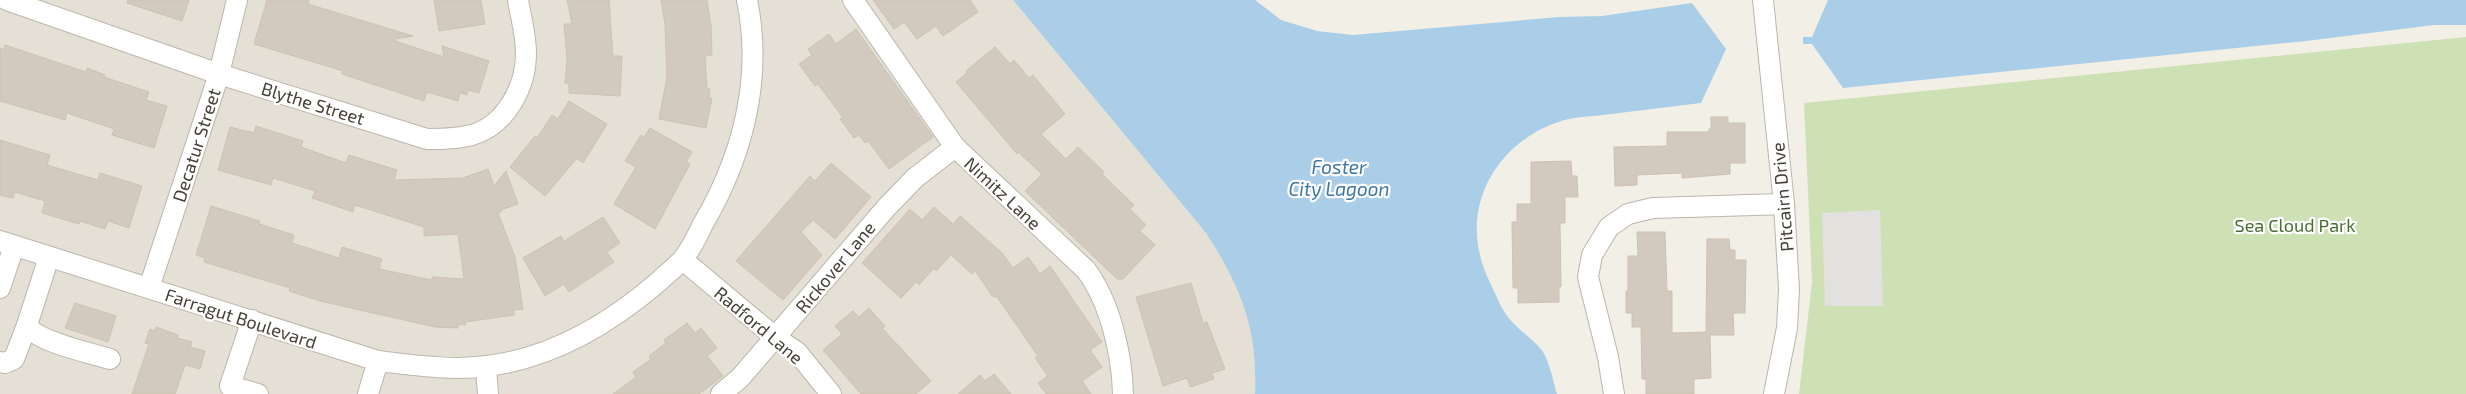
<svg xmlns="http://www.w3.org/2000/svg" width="2466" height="394" font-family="'Exo 2',sans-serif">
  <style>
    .residential { fill: #e5e0d6 }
    .green { fill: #cde1b5 }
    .parking { fill: #e3e1df }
    .water { fill: #aacee8 }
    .building { fill: #d2cabe; stroke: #ccc2b2 }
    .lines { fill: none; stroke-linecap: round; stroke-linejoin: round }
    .street-casing { stroke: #bcb6ab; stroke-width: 22 }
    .street { stroke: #fff; stroke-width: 20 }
    .labels { text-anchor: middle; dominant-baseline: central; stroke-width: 4.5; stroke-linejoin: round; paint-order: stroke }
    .street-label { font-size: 18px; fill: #443f37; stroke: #fff }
    .park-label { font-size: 18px; fill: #486f31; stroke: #fff }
    .water-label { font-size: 19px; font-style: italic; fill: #3c77a4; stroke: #fff }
  </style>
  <rect width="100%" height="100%" fill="#f2efe7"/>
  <path class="residential" d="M0 0H1013L1206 233 1227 265 1249 315 1257 365 1255 394H0Z"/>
  <path class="green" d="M2466 37V394H1799L1812 282 1804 103Z"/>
  <path class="parking" d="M1880 210 1883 306H1825L1822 213Z"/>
  <g class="water">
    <path d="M1013 0H1255L1281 20 1317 31 1353 35 1559 17 1602 16 1692 3 1726 49 1701 103C1671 107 1641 110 1611 114 1597 116 1583 116 1569 119 1509 133 1464 191 1480 255 1483 270 1492 286 1498 300 1509 325 1523 330 1540 348 1549 358 1553 381 1557 394H1255C1258 329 1241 287 1206 233Z"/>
    <path d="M1828 0H2466V25H2434L2306 41 1843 88 1812 44H1803V37H1812Z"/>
  </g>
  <g class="building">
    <path d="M128 0H189L182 21 127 3Z"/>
    <path d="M267 0H309L308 4 413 36 396 39 395 41 444 57 442 46 489 61 479 93 468 90 467 95 460 93 458 101 427 92 424 101 342 74 343 71 254 44Z"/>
    <path d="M434 0H481L485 24 439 31Z"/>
    <path d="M567 0H609L613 56H622L620 96 569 93V83H565L567 59 564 24H572Z"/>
    <path d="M661 0H707L711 26 712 55 705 56 707 89H710L709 98H712L706 128 659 119 667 77 665 24Z"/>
    <path d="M873 0H970L978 12 943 36 936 26 917 39 904 22 894 29Z"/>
    <path d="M856 29 933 137 889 169 868 141 865 143 859 135 854 138 840 119 843 118 818 84 815 86 799 64 812 55 808 49 829 34 836 44Z"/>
    <path d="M5 45 86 72 87 68 105 75 104 77 149 92 146 100 167 106 154 148 112 135 114 129 67 113 65 120 0 101V48L4 50Z"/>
    <path d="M995 47 1010 64 1014 60 1029 78 1033 75 1065 114 1041 134 1066 159 1078 147 1104 172 1102 174 1134 205 1130 209 1146 225 1140 231 1155 245 1123 279H1117L1025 191 1042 174 1018 152 1017 154 956 82 967 73 966 71Z"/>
    <path d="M569 101 607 124 583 163 577 158 545 196 510 167 535 136 537 138 552 115 558 119Z"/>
    <path d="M1711 117H1728V123H1745V163H1730V174L1682 178V173L1637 175V185L1615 186 1614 147 1667 146V132H1709V129H1711Z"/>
    <path d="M256 126 303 141 301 147 346 163 349 155 397 170 394 180 463 178 488 169 494 186 506 171 518 204 501 210V212L498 213 515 257 523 309 514 310V315L466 322 465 325 458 324V328L435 327 320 301 289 291 290 288 204 262 205 258 196 255 211 206 260 221 259 224 294 235 292 243 339 258 342 247 382 259 379 269 432 280V277L464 279 458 234 424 236V227L355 205 353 212 312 198 315 191 273 178 271 185 218 170 230 127 254 133Z"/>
    <path d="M650 128 692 152 686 162 690 164 655 229 614 204 636 167 625 161 641 135 644 137Z"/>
    <path d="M0 140 50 155 47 165 98 180 100 173 142 186 129 228 108 221 105 229 80 221 79 224 42 213 45 201 15 192 13 198 0 195Z"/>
    <path d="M1571 161 1572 176H1577L1578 197H1565V223H1560L1561 287H1559V302L1518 303V288H1513L1512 222H1517V204H1531V162Z"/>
    <path d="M831 163 871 197 835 239 813 220 801 232 822 255 783 300 736 261 810 176 815 181Z"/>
    <path d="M934 207 953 224 960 216 1002 253 1013 268 1028 257 1040 274 1050 266 1102 342 1090 350 1102 367 1082 381 1091 394H1046L1038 383 1048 376 1035 358 1038 356 997 297 992 296 975 270 972 274 951 255 936 271 934 268 919 285 916 282 901 298 862 263 910 209 922 220Z"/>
    <path d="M603 217 620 243 607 252 614 262 569 292 564 284 545 296 523 258 561 236 564 241Z"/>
    <path d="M1637 232H1665L1667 291H1672V333L1706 332 1707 239H1729L1730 250H1735V260H1746L1745 313H1733L1734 335H1710L1711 378 1694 379V394H1646V379H1642L1641 327H1632V313H1626V291H1628V256H1638Z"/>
    <path d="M1191 283 1203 323 1207 322 1225 369 1212 373 1214 379 1190 387 1187 378 1163 386 1136 297Z"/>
    <path d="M75 303 116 316 108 342 65 328Z"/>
    <path d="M869 308 885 326 882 328 931 381 916 394H861L823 350 842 334 835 326 853 311 859 317Z"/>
    <path d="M687 323 695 333 701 328 717 348 707 356 723 376 699 394H613L636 377 633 372 651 359 649 356 666 343 664 340Z"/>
    <path d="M156 327 178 335 177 338 192 342 190 347 205 351 200 369 185 365 175 394H132L149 344 145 343 150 329 155 331Z"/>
    <path d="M994 374 1011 394H958L980 375 985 381Z"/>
  </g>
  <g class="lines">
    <defs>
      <g id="street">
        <path d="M7 0 219 74 427 139C442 139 457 139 472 135 506 125 526 87 526 53 526 35 521 18 518 0"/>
        <path d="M853 0 955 147 1086 270C1110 302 1122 354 1123 394"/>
        <path d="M1763 0 1784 204 1789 289 1787 328 1774 394"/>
        <path d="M0 241 378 361C413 365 451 371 487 366 552 358 608 325 657 283 665 275 675 268 682 260 691 250 697 236 703 224 743 156 763 78 747 0"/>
        <path d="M49 257 27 325C36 342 91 353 110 359"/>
        <path d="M683 260 776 338 797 352 831 394"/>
        <path d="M0 288 14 246"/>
        <path d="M149 288 219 74 237 0"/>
        <path d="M252 320 230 386 258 394"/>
        <path d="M0 362 5 363 14 359 27 325"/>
        <path d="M486 367 488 394"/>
        <path d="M368 394 378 361"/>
        <path d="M721 394 740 378 886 208 915 178 955 147"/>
        <path d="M1614 394 1608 357 1588 277 1592 255 1609 227 1628 214 1653 208 1784 204"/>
      </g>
    </defs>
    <use href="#street" class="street-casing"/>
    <use href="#street" class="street"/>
  </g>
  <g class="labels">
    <g class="street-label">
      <text transform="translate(313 103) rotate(17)">Blythe Street</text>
      <text transform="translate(196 145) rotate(-72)">Decatur Street</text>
      <text transform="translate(1003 193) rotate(43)">Nimitz Lane</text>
      <text transform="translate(1782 197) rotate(-95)">Pitcairn Drive</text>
      <text transform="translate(835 267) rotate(-50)">Rickover Lane</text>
      <text transform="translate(241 318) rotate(18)">Farragut Boulevard</text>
      <text transform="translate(759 325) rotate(40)">Radford Lane</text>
    </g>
    <g class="park-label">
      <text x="2295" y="225">Sea Cloud Park</text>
    </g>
    <g class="water-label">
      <text x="1339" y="166">Foster<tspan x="1339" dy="22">City Lagoon</tspan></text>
    </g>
  </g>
</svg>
